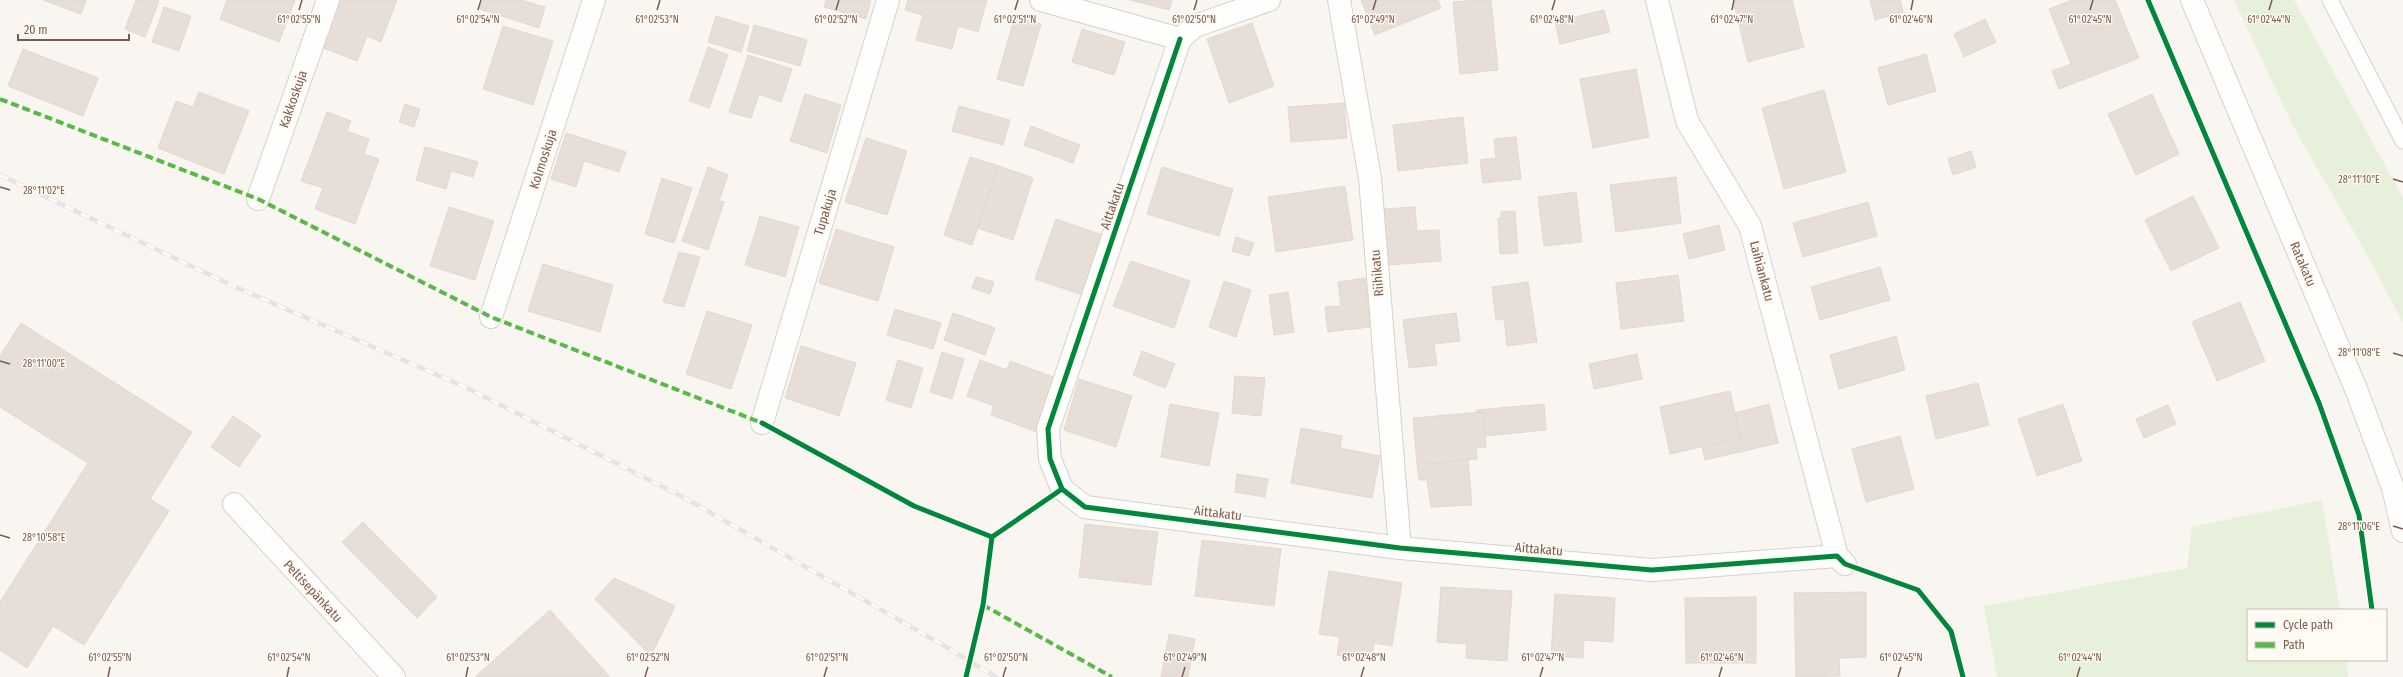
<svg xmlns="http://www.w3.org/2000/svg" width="2403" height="677" font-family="'Fira Sans Condensed',sans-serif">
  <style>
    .green { fill: #e7f0db }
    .building { fill: #e6ded7; stroke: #e2d8d2 }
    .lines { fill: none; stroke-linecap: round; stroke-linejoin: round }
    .service-casing { stroke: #d7d1cb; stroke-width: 17 }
    .minor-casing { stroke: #d7d1cb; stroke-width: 24 }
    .secondary-casing { stroke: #d9d2cb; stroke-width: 24 }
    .service { stroke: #fefefd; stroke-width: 15 }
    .minor { stroke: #fefefd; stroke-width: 22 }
    .secondary { stroke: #fefefd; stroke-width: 22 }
    .rail-casing { stroke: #e6e3e7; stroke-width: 4.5 }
    .rail { stroke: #fffaf3; stroke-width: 3; stroke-dasharray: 9; stroke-linecap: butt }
    .quiet { stroke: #58b947; stroke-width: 4; stroke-dasharray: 8 4; stroke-linecap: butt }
    .cycleway-casing { stroke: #fffaf3; stroke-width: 8 }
    .cycleway { stroke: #00873e; stroke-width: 5 }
    .ticks { fill: none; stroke: #7a5c4d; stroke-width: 1.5 }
    .labels { text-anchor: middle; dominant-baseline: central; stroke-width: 3; stroke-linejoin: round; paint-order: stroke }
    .street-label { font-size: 13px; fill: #7a5c4d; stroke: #fffaf3 }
    .ticks-label { font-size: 10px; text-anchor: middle; fill: #7a5c4d; stroke: #fffaf3; stroke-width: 3; stroke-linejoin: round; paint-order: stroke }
  </style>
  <rect width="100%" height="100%" fill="#f9f5f0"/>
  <g class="green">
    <path d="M2234 0H2294L2403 198V323L2369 258 2293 126Z"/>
    <path d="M2322 500 2340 610H2248V660H2346L2348 677H1997L1984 606 2187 568 2192 527Z"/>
  </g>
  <g class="building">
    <path d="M43 0H86L81 14Z"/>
    <path d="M136 0 159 1 145 37 125 29Z"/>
    <path d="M227 0H295L279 42 220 19Z"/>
    <path d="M334 0H397L381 42 367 36 357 61 316 45Z"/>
    <path d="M483 0H521L545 7 539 28 480 9Z"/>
    <path d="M826 0H871L866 19 824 7Z"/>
    <path d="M908 0H987L978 32 958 26 952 49 916 40 923 15 905 10Z"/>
    <path d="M1130 0H1172L1169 10Z"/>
    <path d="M1361 0H1438L1441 8 1375 35Z"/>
    <path d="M1475 0H1491L1498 70 1460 74 1453 2Z"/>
    <path d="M1733 0H1792L1804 47 1748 62Z"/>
    <path d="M1870 0H1900L1903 12 1875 20Z"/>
    <path d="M2072 0H2115L2139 58 2059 89 2052 71 2071 64 2049 9Z"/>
    <path d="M164 7 191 16 179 51 152 42Z"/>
    <path d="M1604 10 1610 32 1560 44 1555 22Z"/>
    <path d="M716 16 749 26 741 52 708 42Z"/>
    <path d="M1015 16 1041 24 1023 86 997 79Z"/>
    <path d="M1985 19 1996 42 1964 57 1954 34Z"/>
    <path d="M1252 23 1274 86 1229 103 1207 39Z"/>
    <path d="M754 25 807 40 800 66 747 51Z"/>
    <path d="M503 26 553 41 533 105 483 89Z"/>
    <path d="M1082 29 1125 42 1114 75 1072 62Z"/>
    <path d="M708 47 728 55 709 108 689 101Z"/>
    <path d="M23 49 98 78 83 116 8 86Z"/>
    <path d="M1926 54 1936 91 1888 105 1878 68Z"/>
    <path d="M748 55 792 69 781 102 759 94 751 118 729 112Z"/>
    <path d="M1636 69 1649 137 1593 148 1580 79Z"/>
    <path d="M1824 90 1846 172 1784 189 1762 108Z"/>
    <path d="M199 92 249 111 224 174 158 148 176 101 193 107Z"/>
    <path d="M805 94 841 105 827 153 790 141Z"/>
    <path d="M2152 94 2179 154 2136 175 2108 114Z"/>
    <path d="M1344 103 1347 138 1291 142 1288 107Z"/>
    <path d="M405 104 420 109 414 127 399 122Z"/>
    <path d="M959 106 1010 120 1003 145 952 131Z"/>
    <path d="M327 112 351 121 347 131 369 139 364 154 379 159 355 224 315 209 323 188 301 181Z"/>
    <path d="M1463 117 1468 163 1398 171 1393 125Z"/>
    <path d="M1031 126 1080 145 1073 163 1024 145Z"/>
    <path d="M566 133 626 152 619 172 584 161 576 187 551 179Z"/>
    <path d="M1516 137 1521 179 1483 183 1480 160 1496 158 1494 139Z"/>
    <path d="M866 138 907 151 887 215 845 202Z"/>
    <path d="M425 147 478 162 473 177 451 171 446 189 416 180Z"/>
    <path d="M1971 151 1976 167 1953 175 1948 159Z"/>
    <path d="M970 157 999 166 972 245 944 235Z"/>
    <path d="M999 166 1033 178 1013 240 978 228Z"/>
    <path d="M708 167 728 175 719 201 724 202 708 250 682 241Z"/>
    <path d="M1162 167 1233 189 1219 236 1147 214Z"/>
    <path d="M1676 177 1681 223 1616 232 1610 185Z"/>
    <path d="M662 178 692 188 674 243 645 234Z"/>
    <path d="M1345 186 1353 240 1276 252 1268 197Z"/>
    <path d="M1576 192 1582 242 1544 246 1538 197Z"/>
    <path d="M2193 196 2219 248 2171 271 2145 220Z"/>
    <path d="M1868 202 1877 236 1803 257 1793 223Z"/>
    <path d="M449 207 494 221 475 280 430 266Z"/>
    <path d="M1415 207 1417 231 1439 230 1441 261 1388 265 1384 209Z"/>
    <path d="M1515 211 1518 253 1500 254 1498 218H1501V212Z"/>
    <path d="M760 216 799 227 785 277 745 265Z"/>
    <path d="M1056 219 1103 235 1083 295 1035 279Z"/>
    <path d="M1719 225 1725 250 1689 259 1683 234Z"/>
    <path d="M836 229 894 247 878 301 819 283Z"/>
    <path d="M1236 237 1254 243 1249 256 1232 251Z"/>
    <path d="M679 252 700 257 684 307 663 302Z"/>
    <path d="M1131 261 1190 281 1174 328 1113 306Z"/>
    <path d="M543 264 613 285 600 332 528 311Z"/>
    <path d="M1880 267 1890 300 1820 320 1811 287Z"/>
    <path d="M1678 275 1684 321 1621 329 1616 283Z"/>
    <path d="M976 277 994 282 990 294 972 288Z"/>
    <path d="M1365 278 1370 327 1328 332 1325 307 1341 306 1338 282Z"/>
    <path d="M1224 281 1251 290 1236 337 1209 327Z"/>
    <path d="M1528 282 1537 342 1507 346 1504 319 1496 320 1492 287Z"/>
    <path d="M1288 292 1294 332 1274 335 1269 295Z"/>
    <path d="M2240 302 2265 361 2217 381 2192 322Z"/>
    <path d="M895 309 941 323 933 349 887 335Z"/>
    <path d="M707 311 752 325 731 389 686 374Z"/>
    <path d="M953 313 995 328 985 355 944 340Z"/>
    <path d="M1456 313 1460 341 1434 344 1437 365 1409 368 1403 320Z"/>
    <path d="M21 323 192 432 150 499 169 511 84 645 53 626 27 668 0 650V602L88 463 0 407V356Z"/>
    <path d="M1896 336 1905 370 1839 389 1830 355Z"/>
    <path d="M801 346 856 363 839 416 785 398Z"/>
    <path d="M1142 351 1175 364 1165 388 1133 375Z"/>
    <path d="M942 352 964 359 952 399 930 392Z"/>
    <path d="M1637 354 1642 379 1594 389 1589 364Z"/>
    <path d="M898 360 923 368 911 408 886 400Z"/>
    <path d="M980 360 1007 370 1010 361 1056 378 1037 432 991 415 994 406 967 396Z"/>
    <path d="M1235 376 1265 378 1261 416 1232 413Z"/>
    <path d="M1079 379 1132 396 1116 447 1064 430Z"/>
    <path d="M1978 383 1989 425 1936 439 1926 396Z"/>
    <path d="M1730 391 1740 438 1670 454 1660 407Z"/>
    <path d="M1170 404 1219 413 1209 466 1161 457Z"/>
    <path d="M1544 404 1546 430 1485 436 1483 412 1477 413V410Z"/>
    <path d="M1769 404 1778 443 1705 460 1702 447 1740 438 1735 413Z"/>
    <path d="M2063 404 2082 461 2037 476 2018 419Z"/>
    <path d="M2168 405 2176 424 2144 438 2136 419Z"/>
    <path d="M1483 412 1486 447 1476 448 1477 459 1417 464 1413 418Z"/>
    <path d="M233 416 261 435 239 467 211 447Z"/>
    <path d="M1301 428 1342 436 1340 448 1380 456 1372 498 1291 483Z"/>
    <path d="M1900 436 1914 489 1866 502 1852 449Z"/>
    <path d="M1468 460 1472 505 1431 507 1427 480H1419L1417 464Z"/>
    <path d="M1237 474 1268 479 1265 497 1235 492Z"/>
    <path d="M363 522 437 597 417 618 342 542Z"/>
    <path d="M1085 524 1158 532 1151 585 1079 577Z"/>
    <path d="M1202 540 1281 549 1274 606 1195 596Z"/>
    <path d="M1329 571 1402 583 1392 646 1374 643 1371 661 1337 655 1340 637 1319 634Z"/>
    <path d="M614 578 675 606 651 656 595 599Z"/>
    <path d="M1441 587 1512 591 1507 661 1466 658 1467 644 1437 642Z"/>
    <path d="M1866 592V657L1839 658 1840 676 1796 677 1794 593Z"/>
    <path d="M1555 594 1615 598 1613 642 1584 640 1583 658 1551 656Z"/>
    <path d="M1756 597V663H1686L1685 598Z"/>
    <path d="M550 610 610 677H475Z"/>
    <path d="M1169 634 1195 639 1188 677H1161Z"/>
  </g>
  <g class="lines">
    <defs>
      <path id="service" d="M2330 0 2403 141"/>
      <g id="minor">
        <path d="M1041 0 1180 39 1195 26 1269 0"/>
        <path d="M1339 0 1370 178 1400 548"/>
        <path d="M1657 0 1687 121 1750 226 1837 556"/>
        <path d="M1180 39 1048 429 1050 459 1062 489 1085 507 1400 548 1652 570 1837 556 1845 564"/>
        <path d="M258 199 328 0"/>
        <path d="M491 317 594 0"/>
        <path d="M762 423 888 0"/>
        <path d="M234 504 394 677"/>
      </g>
      <path id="secondary" d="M2192 0 2356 389 2393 488 2403 531"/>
    </defs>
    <use href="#service" class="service-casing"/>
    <use href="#minor" class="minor-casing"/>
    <use href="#secondary" class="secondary-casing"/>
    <use href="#service" class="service"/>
    <use href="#minor" class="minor"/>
    <use href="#secondary" class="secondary"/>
    <defs>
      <path id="rail" d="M0 175 231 285 465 387 683 497 943 645 996 677"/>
    </defs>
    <use href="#rail" class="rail-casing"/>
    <use href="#rail" class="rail"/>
    <g class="quiet">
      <path d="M0 99 258 199 491 317 762 423"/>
      <path d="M983 605 1112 677"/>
    </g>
    <defs>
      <g id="cycleway">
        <path d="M2148 0 2319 403 2359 515 2372 610"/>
        <path d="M1180 39 1048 429 1050 459 1062 489 1085 507 1400 548 1652 570 1837 556 1845 564 1918 590 1951 631 1963 677"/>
        <path d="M762 423 914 506 992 537 1062 489"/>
        <path d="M966 677 983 605 992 537"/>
      </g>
    </defs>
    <use href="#cycleway" class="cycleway-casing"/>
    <use href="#cycleway" class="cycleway"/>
  </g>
  <path class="ticks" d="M299 10 302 0M478 10 481 0M657 10 660 0M836 10 839 0M1015 10 1018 0M1194 10 1197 0M1373 10 1376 0M1552 10 1555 0M1732 10 1734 0M1911 10 1913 0M2090 10 2093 0M2269 10 2272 0M2393 179 2403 182M0 187 10 190M2393 353 2403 356M0 361 10 364M2393 526 2403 529M0 535 10 538M108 677 110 667M287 677 289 667M466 677 468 667M645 677 648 667M824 677 827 667M1003 677 1006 667M1182 677 1185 667M1361 677 1364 667M1540 677 1543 667M1719 677 1722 667M1898 677 1901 667M2077 677 2080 667"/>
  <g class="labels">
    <g class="street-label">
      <text transform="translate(293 99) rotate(-71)">Kakkoskuja</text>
      <text transform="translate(543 159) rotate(-72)">Kolmoskuja</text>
      <text transform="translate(1112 206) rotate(-71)">Aittakatu</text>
      <text transform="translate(825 212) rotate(-73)">Tupakuja</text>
      <text transform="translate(2303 264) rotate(67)">Ratakatu</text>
      <text transform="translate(1762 271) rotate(75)">Laihiankatu</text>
      <text transform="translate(1377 273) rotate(-95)">Riihikatu</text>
      <text transform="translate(1218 513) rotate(7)">Aittakatu</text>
      <text transform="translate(1539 549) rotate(5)">Aittakatu</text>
      <text transform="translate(313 591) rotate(47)">Peltisepänkatu</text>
    </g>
  </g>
  <g class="ticks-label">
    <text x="299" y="23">61°02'55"N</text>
    <text x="478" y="23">61°02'54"N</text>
    <text x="657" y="23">61°02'53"N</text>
    <text x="836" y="23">61°02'52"N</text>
    <text x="1015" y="23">61°02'51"N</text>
    <text x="1194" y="23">61°02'50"N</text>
    <text x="1373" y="23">61°02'49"N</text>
    <text x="1552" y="23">61°02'48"N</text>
    <text x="1732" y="23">61°02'47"N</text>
    <text x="1911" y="23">61°02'46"N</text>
    <text x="2090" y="23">61°02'45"N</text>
    <text x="2269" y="23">61°02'44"N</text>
    <text x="2359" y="183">28°11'10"E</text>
    <text x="44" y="194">28°11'02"E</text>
    <text x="2359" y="356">28°11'08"E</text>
    <text x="44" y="367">28°11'00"E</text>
    <text x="2359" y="530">28°11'06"E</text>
    <text x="44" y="541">28°10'58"E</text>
    <text x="110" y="661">61°02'55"N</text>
    <text x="289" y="661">61°02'54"N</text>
    <text x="468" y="661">61°02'53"N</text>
    <text x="648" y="661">61°02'52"N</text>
    <text x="827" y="661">61°02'51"N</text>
    <text x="1006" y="661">61°02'50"N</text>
    <text x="1185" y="661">61°02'49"N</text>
    <text x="1364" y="661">61°02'48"N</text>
    <text x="1543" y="661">61°02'47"N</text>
    <text x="1722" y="661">61°02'46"N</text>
    <text x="1901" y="661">61°02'45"N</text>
    <text x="2080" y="661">61°02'44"N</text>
  </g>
  <rect x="2247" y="609" width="140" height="52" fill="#fffaf3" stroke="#cabbb1"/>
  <rect x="2255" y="622" width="20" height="6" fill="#00873e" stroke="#cabbb1"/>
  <text x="2283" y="629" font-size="12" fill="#7a5c4d">Cycle path</text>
  <rect x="2255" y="642" width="20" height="6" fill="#58b947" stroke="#cabbb1"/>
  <text x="2283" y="649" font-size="12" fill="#7a5c4d">Path</text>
  <path d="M18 34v6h111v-6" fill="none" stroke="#7a5c4d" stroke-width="2"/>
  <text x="24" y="34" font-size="12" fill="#7a5c4d" stroke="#fffaf3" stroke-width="3" paint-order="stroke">20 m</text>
</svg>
